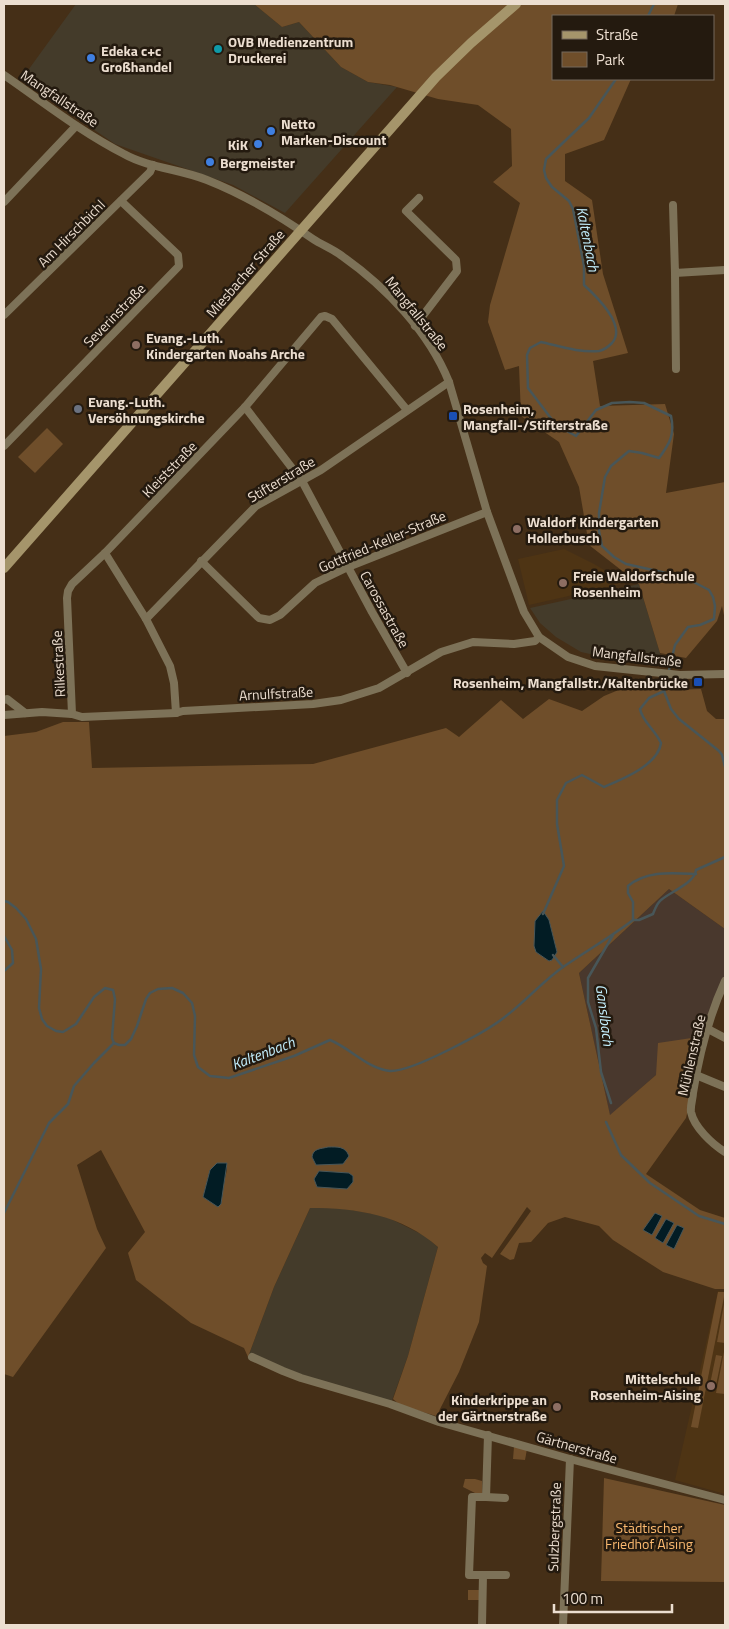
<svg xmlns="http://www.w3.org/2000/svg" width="729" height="1629" font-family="'Titillium Web',sans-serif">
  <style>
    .commercial { fill: #443b2a }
    .industrial { fill: #49382d }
    .built { fill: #4e3414 }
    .green { fill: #6f4e2a; fill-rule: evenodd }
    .water { fill: #021c24; stroke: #485658 }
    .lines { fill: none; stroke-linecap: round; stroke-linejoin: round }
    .stream { stroke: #485658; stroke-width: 2.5 }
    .minor { stroke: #7d7258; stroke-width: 8 }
    .secondary { stroke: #a5956b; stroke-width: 10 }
    .culture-dot { fill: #0f9aa8; stroke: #241a0f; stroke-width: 2 }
    .shop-dot { fill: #3f7fe0; stroke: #241a0f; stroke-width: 2 }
    .education-dot { fill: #8d6e63; stroke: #241a0f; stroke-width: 2 }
    .worship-dot { fill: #6b7280; stroke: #241a0f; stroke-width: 2 }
    .transit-dot { fill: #1a4fb4; stroke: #241a0f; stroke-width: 2 }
    .labels { text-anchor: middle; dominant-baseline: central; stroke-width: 5; stroke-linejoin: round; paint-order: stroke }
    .poi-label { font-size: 14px; font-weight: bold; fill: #ecded0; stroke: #241a0f; text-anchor: start }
    .street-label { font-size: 14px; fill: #ecded0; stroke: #241a0f }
    .park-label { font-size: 14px; fill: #fcba70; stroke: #241a0f }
    .water-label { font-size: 15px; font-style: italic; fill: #c1ecfa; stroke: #241a0f }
  </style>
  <rect width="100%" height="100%" fill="#452f17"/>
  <g class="commercial">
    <path d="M76 4H254L282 27 299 22 341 67 368 82 397 87 285 213 233 185 115 144 21 80Z"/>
    <path d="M639 584 660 653 659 663 626 662 581 652 556 637 540 623 530 608Z"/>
    <path d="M310 1208H341L385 1216 425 1236 438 1247 408 1356 390 1406 282 1373 248 1357 274 1287Z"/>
  </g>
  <path class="industrial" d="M669 889 725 929V986L705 1036 656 1075 610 1116 579 973Z"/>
  <g class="built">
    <path d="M564 549 594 564 626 583 529 605 518 559Z"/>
    <path d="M718 1291 725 1292V1494L675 1480Z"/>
  </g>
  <g class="green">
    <path d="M254 4H678L674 16H553V79H631L604 140 565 154V181L592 200 603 274 628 353 593 361 600 406 665 404 674 434 666 493 725 482V620L722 606 717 621 686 658 660 653 639 584 589 545 579 487 559 442 521 416 519 366 505 370 488 322 490 305 520 203 493 182 512 166 511 129 478 105 438 99 390 85 368 82 341 67 299 22 282 27Z"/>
    <path d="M47 428 63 444 35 473 18 457Z"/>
    <path d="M633 684 669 690 701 689 707 711 716 719H725V929L669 889 579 973 610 1115 656 1075 658 1043 705 1036 686 1118 646 1174 700 1210 725 1218V1289H715L663 1272 613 1240 599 1226 565 1217 548 1223 531 1242 519 1243 514 1259 510 1260 500 1254 531 1211 527 1207 492 1258 485 1253 481 1258 483 1263 487 1266 479 1322 459 1372 440 1409 438 1414 436 1416 400 1405 393 1399 408 1356 438 1247C402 1215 357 1208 310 1208L274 1287 248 1357 244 1348 191 1323 136 1280 128 1253 145 1232 101 1150 77 1165 97 1229 106 1248 13 1377 4 1374V736L36 732 63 722H89L92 768 313 764 446 728 459 737 501 700 523 719 549 699 582 711 604 696ZM543 911 549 920 557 952 552 960 549 961 536 952ZM227 1163V1170L218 1207 203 1197 210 1170Z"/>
    <path d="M718 1292H725L698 1428 691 1427Z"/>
    <path d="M725 1299V1343L717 1342Z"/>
    <path d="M725 1347V1394L716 1393Z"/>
    <path d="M716 1355 722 1356 715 1390 709 1389Z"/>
    <path d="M514 1447 527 1449 525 1460 513 1459Z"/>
    <path d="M604 1478 725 1505V1582L601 1581Z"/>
    <path d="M465 1479H475L482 1481V1493H475L463 1487Z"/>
    <rect x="468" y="1590" width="13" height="10"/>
  </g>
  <g class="water">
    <path d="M543 911 549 920 557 952 552 960 549 961 536 952 534 946 535 921Z"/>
    <path d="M328 1147C338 1147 345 1146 349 1156L343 1164 316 1165 312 1157C313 1148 321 1149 328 1147Z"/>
    <path d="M217 1163H227L221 1204 218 1207 203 1197 210 1170Z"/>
    <path d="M319 1171 349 1173 353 1176V1182L347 1189 317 1187 314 1179Z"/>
    <path d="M655 1213 662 1216 652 1235 643 1230Z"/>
    <path d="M666 1219 674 1223 663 1243 655 1238Z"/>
    <path d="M677 1225 684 1228 674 1249 666 1245Z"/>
  </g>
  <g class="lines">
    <g class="stream">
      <path d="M648 16 654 4"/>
      <path d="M616 79 589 118 546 159 544 170 546 178 552 187 569 201 573 209 584 266V285C596 296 627 326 612 343 608 347 604 350 599 351 580 353 559 346 541 342L530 348 527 355 528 388 556 425 576 436 596 410 612 403 630 402 644 403 671 416C675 435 670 443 659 458L642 453 629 451 611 466 605 477 599 513V531L602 546 614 557 626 564 684 577 709 590 713 597 715 606 714 619 700 625 688 627 675 645 664 691 671 709 679 719 719 751 722 755 725 767"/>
      <path d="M4 901 8 902 16 908 26 919 36 939 41 969 39 1008 42 1019 47 1026 56 1031 63 1032 76 1024 94 997 105 988 113 990 115 999 112 1038 114 1043 119 1045H125L131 1039 137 1026 146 999 150 993 158 989 172 988 183 993 192 1003 195 1016 194 1055 198 1067 210 1076 229 1078 294 1056 330 1040C350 1048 368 1069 390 1071 412 1072 488 1031 506 1016 526 1001 543 981 563 967 586 951 611 937 633 920H639L653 914C655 909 657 903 661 900 670 892 695 883 696 870L725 857"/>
      <path d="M543 914 564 866 557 824V800L566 783 582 775 604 787C623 779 658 765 661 743 655 730 642 721 640 709L649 698 664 691"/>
      <path d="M633 920V902L628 893V886C647 870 673 873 696 874"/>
      <path d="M4 936 12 950 13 963 4 971"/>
      <path d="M553 955 563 967"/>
      <path d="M611 1103 601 1072 596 1028 588 1002V978L613 935"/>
      <path d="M606 1122 621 1155 650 1183 699 1216 725 1224"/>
      <path d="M4 1213 49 1123 68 1104 74 1086 94 1063 114 1043"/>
    </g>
    <g class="minor">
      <path d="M4 75C43 102 81 132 124 154 149 168 180 169 207 180 245 195 280 216 313 239 322 245 333 249 342 256 386 287 429 332 449 382L487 512 524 612 539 637 568 657 595 666 680 675 725 674"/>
      <path d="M4 202 76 126"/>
      <path d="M673 205 675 273 725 270"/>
      <path d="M675 273 676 369"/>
      <path d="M4 315 150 172 153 165"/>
      <path d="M415 326 457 271 456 260 406 211 419 198"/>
      <path d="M245 407 302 481 372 612 407 673"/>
      <path d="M4 446 179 266 178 255 121 201"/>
      <path d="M105 553 146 619 170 666 174 683 176 713 183 711 313 704 341 700 379 688 441 652 473 642 514 644 535 641 539 637"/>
      <path d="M201 561 259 618 270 620 280 615 315 583 348 567 487 512"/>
      <path d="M146 619 256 506 321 470 449 382"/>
      <path d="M4 700 7 699 25 713"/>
      <path d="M176 713 82 717 72 714 67 598 68 591 72 584 105 553 245 407 321 317 325 316 332 319 407 410"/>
      <path d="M4 715 42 712 72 714"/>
      <path d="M725 981C709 1016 699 1055 693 1093 693 1098 690 1106 691 1112 694 1127 712 1144 725 1152"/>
      <path d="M708 1029 725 1038"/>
      <path d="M696 1075 725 1087"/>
      <path d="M252 1357 283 1371 301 1378 390 1404 439 1422 570 1459 725 1500"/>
      <path d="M486 1497 505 1498"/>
      <path d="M483 1575H506"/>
      <path d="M482 1625 483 1575H469L472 1497H486L488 1435"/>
      <path d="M563 1625 570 1459"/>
    </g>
    <path class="secondary" d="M4 568 436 77 471 43 516 4"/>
  </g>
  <circle class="culture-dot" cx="218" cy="49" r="5"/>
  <g class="shop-dot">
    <circle cx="91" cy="58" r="5"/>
    <circle cx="271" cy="131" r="5"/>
    <circle cx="258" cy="144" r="5"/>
    <circle cx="210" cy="162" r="5"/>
  </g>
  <g class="education-dot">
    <circle cx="136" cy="345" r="5"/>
    <circle cx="517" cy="529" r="5"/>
    <circle cx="563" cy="583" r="5"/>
    <circle cx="711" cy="1386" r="5"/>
    <circle cx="557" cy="1407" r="5"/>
  </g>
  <circle class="worship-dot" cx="78" cy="409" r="5"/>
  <g class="transit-dot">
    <rect x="448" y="411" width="10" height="10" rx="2.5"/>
    <rect x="693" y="677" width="10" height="10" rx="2.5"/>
  </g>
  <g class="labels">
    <g class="poi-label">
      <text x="228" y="41">OVB Medienzentrum<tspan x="228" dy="16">Druckerei</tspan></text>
      <text x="101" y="50">Edeka c+c<tspan x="101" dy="16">Großhandel</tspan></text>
      <text x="281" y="123">Netto<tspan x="281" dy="16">Marken-Discount</tspan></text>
      <text x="248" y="144" text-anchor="end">KiK</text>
      <text x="220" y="162">Bergmeister</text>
      <text x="146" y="337">Evang.-Luth.<tspan x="146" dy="16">Kindergarten Noahs Arche</tspan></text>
      <text x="88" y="401">Evang.-Luth.<tspan x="88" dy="16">Versöhnungskirche</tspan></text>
      <text x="463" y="408">Rosenheim,<tspan x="463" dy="16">Mangfall-/Stifterstraße</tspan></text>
      <text x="527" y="521">Waldorf Kindergarten<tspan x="527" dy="16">Hollerbusch</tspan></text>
      <text x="573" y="575">Freie Waldorfschule<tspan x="573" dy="16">Rosenheim</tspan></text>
      <text x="688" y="682" text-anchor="end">Rosenheim, Mangfallstr./Kaltenbrücke</text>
      <text x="701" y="1378" text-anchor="end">Mittelschule<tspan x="701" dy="16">Rosenheim-Aising</tspan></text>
      <text x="547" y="1399" text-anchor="end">Kinderkrippe an<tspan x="547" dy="16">der Gärtnerstraße</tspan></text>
    </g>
    <g class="street-label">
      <text transform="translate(60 98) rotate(34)">Mangfallstraße</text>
      <text transform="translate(71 233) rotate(-45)">Am Hirschbichl</text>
      <text transform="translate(245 273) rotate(-49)">Miesbacher Straße</text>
      <text transform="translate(417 313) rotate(51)">Mangfallstraße</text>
      <text transform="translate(114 315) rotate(-46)">Severinstraße</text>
      <text transform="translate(169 469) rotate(-46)">Kleiststraße</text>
      <text transform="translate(281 479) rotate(-31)">Stifterstraße</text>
      <text transform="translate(382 541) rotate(-23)">Gottfried-Keller-Straße</text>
      <text transform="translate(385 609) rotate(61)">Carossastraße</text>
      <text transform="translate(637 656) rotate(7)">Mangfallstraße</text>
      <text transform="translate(58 664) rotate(-93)">Rilkestraße</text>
      <text transform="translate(276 693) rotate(-3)">Arnulfstraße</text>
      <text transform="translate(691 1055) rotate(-77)">Mühlenstraße</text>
      <text transform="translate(577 1447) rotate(16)">Gärtnerstraße</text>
      <text transform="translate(554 1527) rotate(-88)">Sulzbergstraße</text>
    </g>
    <g class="park-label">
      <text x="649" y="1527">Städtischer<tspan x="649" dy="16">Friedhof Aising</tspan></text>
    </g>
    <g class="water-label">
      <text transform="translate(588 239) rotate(79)">Kaltenbach</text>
      <text transform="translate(605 1015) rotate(83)">Ganslbach</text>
      <text transform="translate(263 1053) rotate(-21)">Kaltenbach</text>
    </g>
  </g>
  <rect width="729" height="1629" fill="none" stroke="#ecded0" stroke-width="10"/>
  <rect x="552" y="15" width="162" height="65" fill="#241a0f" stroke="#74685c"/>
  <rect x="562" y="31" width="25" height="8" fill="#a5956b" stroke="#74685c"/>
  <text x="596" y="40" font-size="15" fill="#ecded0">Straße</text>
  <rect x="562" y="52" width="25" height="15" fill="#6f4e2a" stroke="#74685c"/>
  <text x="596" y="65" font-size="15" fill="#ecded0">Park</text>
  <path d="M554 1604v8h118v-8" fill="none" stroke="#ecded0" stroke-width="2.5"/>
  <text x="562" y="1604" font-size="15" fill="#ecded0" stroke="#241a0f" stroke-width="4" paint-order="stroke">100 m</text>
</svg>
